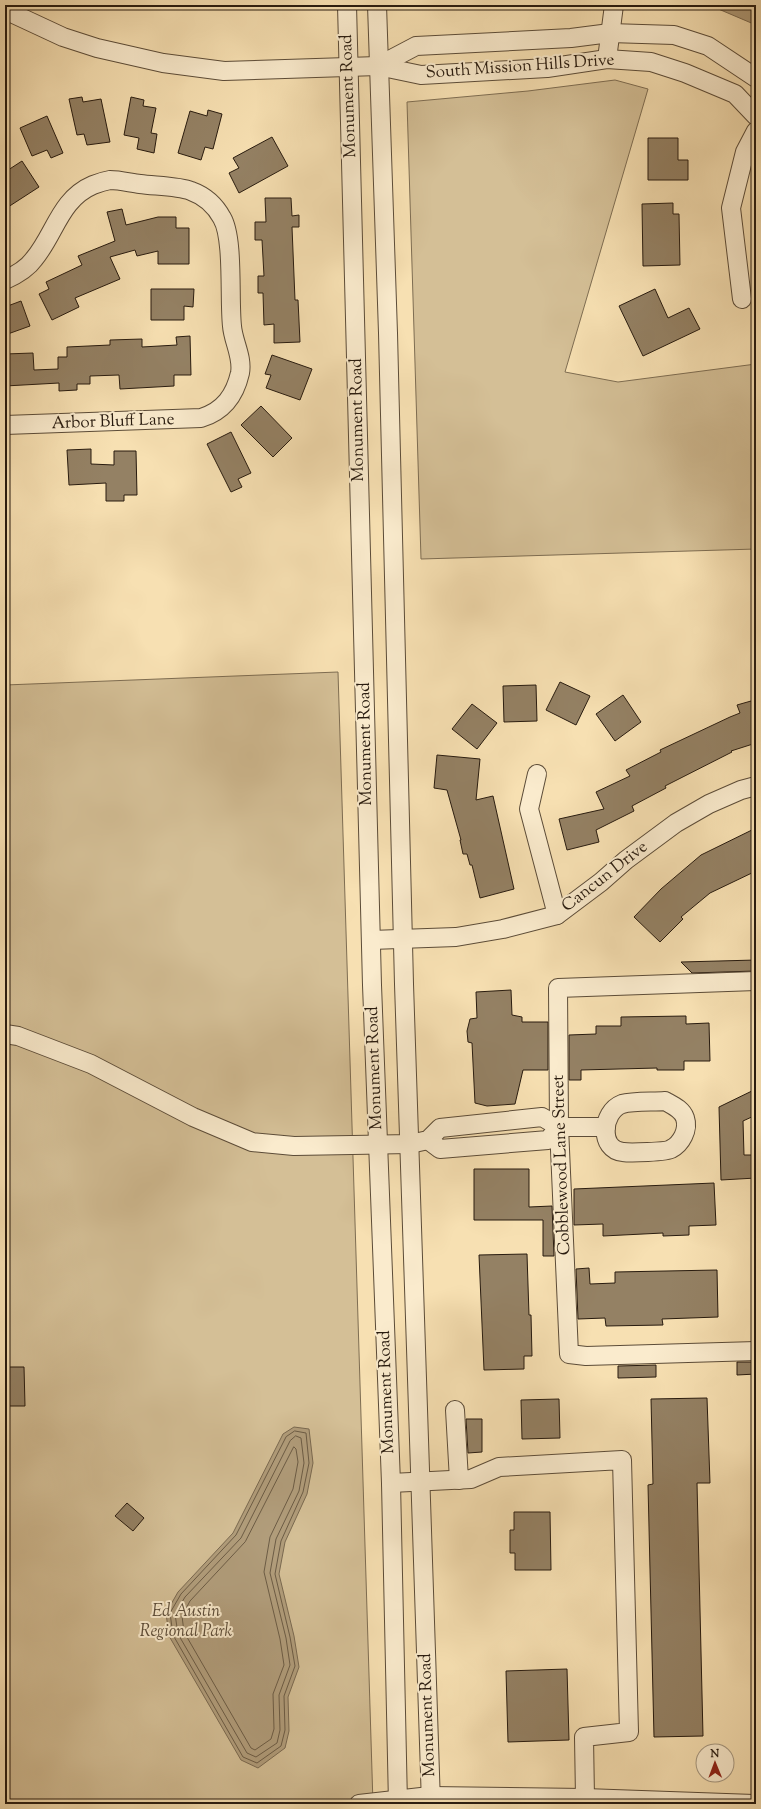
<svg xmlns="http://www.w3.org/2000/svg" width="761" height="1809" font-family="'Sorts Mill Goudy',serif">
  <style>
    .green { fill: #d4bf96; stroke: #7e6d52 }
    .water { fill: #b19d7b; stroke: #7a6950 }
    .lines { fill: none; stroke-linecap: round; stroke-linejoin: round }
    .shore { stroke: #6c5c45; stroke-width: 1 }
    .building { fill: #948164; stroke: #281b0f }
    .minor-casing { stroke: #5c4c38; stroke-width: 20 }
    .minor { stroke: #faebcd; stroke-width: 18 }
    .labels { text-anchor: middle; dominant-baseline: central; stroke-width: 4; stroke-linejoin: round; paint-order: stroke }
    .street-label { font-size: 17px; fill: #281b0f; stroke: #faebcd }
    .park-label { font-size: 17px; font-style: italic; fill: #5c4c38; stroke: #faebcd }
  </style>
  <rect width="100%" height="100%" fill="#f7e0b2"/>
  <filter id="stains"><feTurbulence type="fractalNoise" baseFrequency=".005" numOctaves="4"/><feColorMatrix values="0 0 0 0 .2 0 0 0 0 .09 0 0 0 0 .02 0 0 0 .5 -.17"/></filter>
  <radialGradient id="worn" r=".72"><stop offset=".6" stop-color="#630" stop-opacity="0"/><stop offset="1" stop-color="#630" stop-opacity=".3"/></radialGradient>
  <g class="green">
    <path d="M615 80 648 89 565 372 618 382 756 364V549L421 559 407 102 528 91Z"/>
    <path d="M338 672 373 1804H5V685Z"/>
  </g>
  <g class="water">
    <path d="M709 5H756V25Z"/>
    <path d="M294 1427 309 1429 313 1463 307 1494 285 1542 279 1574 294 1636 299 1667 288 1697 289 1731 285 1748 258 1768 241 1760 169 1636 166 1613 178 1592 233 1533 283 1434Z"/>
  </g>
  <g class="lines">
    <g class="shore">
      <path d="M295 1431 306 1433 309 1463 303 1492 281 1541 275 1574 290 1637 295 1666 284 1696 285 1730 281 1746 257 1763 243 1757 173 1635 170 1613 181 1594 236 1535 286 1437Z"/>
      <path d="M296 1436 301 1438 304 1463 299 1491 276 1539 270 1573 286 1638 290 1665 279 1695 280 1730 277 1743 256 1757 247 1753 178 1634 175 1614 185 1597 241 1538 290 1441Z"/>
      <path d="M294 1447 296 1449 298 1462 293 1489 270 1537 264 1572 280 1639 284 1665 273 1694 274 1729 271 1739 255 1750 251 1748 184 1632 182 1616 190 1601 245 1542Z"/>
    </g>
  </g>
  <g class="building">
    <path d="M82 97 83 102 101 99 110 142 87 145 84 134 77 135 69 99Z"/>
    <path d="M131 97 144 100 143 106 156 108 151 133 157 134 154 153 137 149 139 138 124 135Z"/>
    <path d="M208 110 222 114 213 149 205 147 201 160 178 153 190 111 207 116Z"/>
    <path d="M47 116 63 153 51 158 47 150 32 156 20 128Z"/>
    <path d="M272 137 288 166 239 193 229 173 239 168 233 158Z"/>
    <path d="M648 138H678V160H688V180H648Z"/>
    <path d="M22 161 39 187 5 209V172Z"/>
    <path d="M265 198H291L292 216 299 215V227H292L295 300H298L300 342 274 343V324L264 325 263 293H258V276H264L262 240H255V222H266Z"/>
    <path d="M673 203V214H679L680 265 643 266 642 204Z"/>
    <path d="M122 209 126 225 158 217H176V228H189V264H158V251L137 256 135 250 110 257 120 279 75 298 79 307 52 320 39 294 49 289 46 282 82 265 78 256 115 241 107 212Z"/>
    <path d="M151 289H194L193 307 184 306V320H151Z"/>
    <path d="M655 289 668 318 689 308 700 329 643 356 619 306Z"/>
    <path d="M21 301 30 326 5 335V307Z"/>
    <path d="M190 336 191 375H174V386L120 389 119 375 90 376V384H77V390L59 391V383L5 386V354L33 353 34 370 58 369V357H67V347L110 345V340L142 339V347L177 345 176 337Z"/>
    <path d="M272 355 312 369 300 400 266 388 271 375 265 374Z"/>
    <path d="M261 406 292 438 273 457 241 425Z"/>
    <path d="M231 432 251 473 238 479 242 487 231 492 207 444Z"/>
    <path d="M91 449V464L114 465V451H136L137 495H124V501H106V483L69 485 67 450Z"/>
    <path d="M560 682 590 696 576 725 546 710Z"/>
    <path d="M536 685 537 721 504 722 503 686Z"/>
    <path d="M623 695 641 722 615 741 596 714Z"/>
    <path d="M751 701 756 717V743L731 751 732 752 665 786 666 788 632 806 634 811 596 830 599 842 567 850 559 819 604 809 596 792 630 776 626 770 661 752 660 750 730 717 740 713 737 705Z"/>
    <path d="M472 704 497 723 477 749 452 729Z"/>
    <path d="M437 755 480 759 476 800 493 796 514 889 480 898 472 865H470L467 854H463L460 840H461L447 790 434 788Z"/>
    <path d="M756 828V871L710 893 681 917 683 919 660 942 634 917 661 889 701 855Z"/>
    <path d="M756 960V971L692 973 681 962Z"/>
    <path d="M511 990 512 1015 522 1017V1022H548V1070H523L515 1104 487 1106 475 1103 472 1043 468 1042 467 1031 470 1019 477 1018 476 992Z"/>
    <path d="M686 1016V1024L709 1023 710 1061H684V1070H657V1068L581 1070V1080H569V1035L596 1034V1026H621V1017Z"/>
    <path d="M756 1089V1115L743 1121 744 1155H756V1178L721 1180 719 1107Z"/>
    <path d="M474 1169H529V1207L552 1206 554 1256H543V1220H474Z"/>
    <path d="M714 1183 716 1225 689 1226V1235L663 1236V1233L603 1236V1224L574 1225V1189Z"/>
    <path d="M527 1254 529 1315H531L532 1356H524V1369L484 1370 479 1255Z"/>
    <path d="M589 1268 590 1284 615 1283V1272L717 1270 718 1317 662 1319 663 1325 606 1326 605 1318 578 1319 576 1269Z"/>
    <path d="M737 1362H756V1374L737 1375Z"/>
    <path d="M656 1365V1377L618 1378V1366Z"/>
    <path d="M5 1367H24L25 1406H5Z"/>
    <path d="M707 1398 710 1483H697L703 1736 654 1737 648 1485 653 1484 651 1399Z"/>
    <path d="M559 1399 560 1438 522 1439 521 1400Z"/>
    <path d="M466 1419H482V1452L468 1453Z"/>
    <path d="M127 1503 144 1518 133 1531 115 1516Z"/>
    <path d="M514 1512H550L551 1570H515V1553H510V1530H514Z"/>
    <path d="M567 1669 569 1740 508 1742 506 1671Z"/>
  </g>
  <g class="lines">
    <defs>
      <g id="minor">
        <path d="M347 5 372 985 391 1483 398 1804"/>
        <path d="M377 5 388 333 404 984 431 1804"/>
        <path d="M5 10 63 37 97 48 163 63 224 71 378 66 421 75 547 68 607 59 651 62 685 73 735 94 756 116"/>
        <path d="M607 59 614 5"/>
        <path d="M378 66 416 46 571 38 610 33 674 35 708 46 756 78"/>
        <path d="M5 280C16 275 27 269 34 259 55 234 60 199 93 185 98 183 104 181 110 180 120 180 131 183 140 184 154 186 179 186 191 191 205 196 215 205 222 218 234 238 229 299 232 326 233 341 243 357 240 373 235 395 224 411 201 418L5 425"/>
        <path d="M742 299 731 208 745 152 756 131"/>
        <path d="M537 774 529 809 557 915"/>
        <path d="M371 940 456 937 503 929 557 915 601 882 626 860 676 823 709 804 741 790 756 786"/>
        <path d="M756 981 558 988 559 1127 569 1354 586 1356 756 1351"/>
        <path d="M5 1034 18 1036 91 1064 193 1117 252 1142 294 1146 410 1144 428 1140 440 1128 542 1117 559 1127H606"/>
        <path d="M665 1101C672 1105 682 1109 685 1118 689 1130 681 1144 671 1149 666 1152 630 1153 623 1152 599 1150 601 1112 622 1104 633 1101 653 1102 665 1101Z"/>
        <path d="M428 1140 440 1149 548 1140 559 1127"/>
        <path d="M455 1410 459 1480"/>
        <path d="M391 1483 471 1479 499 1467 622 1460 629 1732 584 1737 585 1798"/>
        <path d="M359 1804 430 1796 585 1798 754 1804"/>
      </g>
    </defs>
    <use href="#minor" class="minor-casing"/>
    <use href="#minor" class="minor"/>
  </g>
  <g class="labels">
    <g class="street-label">
      <text transform="translate(520 67) rotate(-4)">South Mission Hills Drive</text>
      <text transform="translate(349 96) rotate(-92)">Monument Road</text>
      <text transform="translate(358 420) rotate(-91)">Monument Road</text>
      <text transform="translate(113 422) rotate(-2)">Arbor Bluff Lane</text>
      <text transform="translate(366 744) rotate(-91)">Monument Road</text>
      <text transform="translate(605 877) rotate(-38)">Cancun Drive</text>
      <text transform="translate(375 1068) rotate(-92)">Monument Road</text>
      <text transform="translate(562 1165) rotate(-92)">Cobblewood Lane Street</text>
      <text transform="translate(387 1392) rotate(-92)">Monument Road</text>
      <text transform="translate(428 1715) rotate(-92)">Monument Road</text>
    </g>
    <g class="park-label">
      <text x="186" y="1612">Ed Austin<tspan x="186" dy="20">Regional Park</tspan></text>
    </g>
  </g>
  <rect width="761" height="1809" fill="none" stroke="#f7e0b2" stroke-width="20"/>
  <rect x="6" y="6" width="749" height="1797" fill="none" stroke="#281b0f" stroke-width="2"/>
  <rect x="10" y="10" width="741" height="1789" fill="none" stroke="#281b0f"/>
  <g transform="translate(715 1763) rotate(359)"><circle r="19" fill="#faebcd" stroke="#a69881"/>
  <path d="M0-3L7 15L0 10L-7 15Z" fill="#8f2418"/>
  <text y="-6" font-size="11" font-weight="bold" text-anchor="middle" fill="#281b0f">N</text>
  </g>
  <rect width="100%" height="100%" filter="url(#stains)"/>
  <rect width="100%" height="100%" fill="url(#worn)"/>
</svg>
